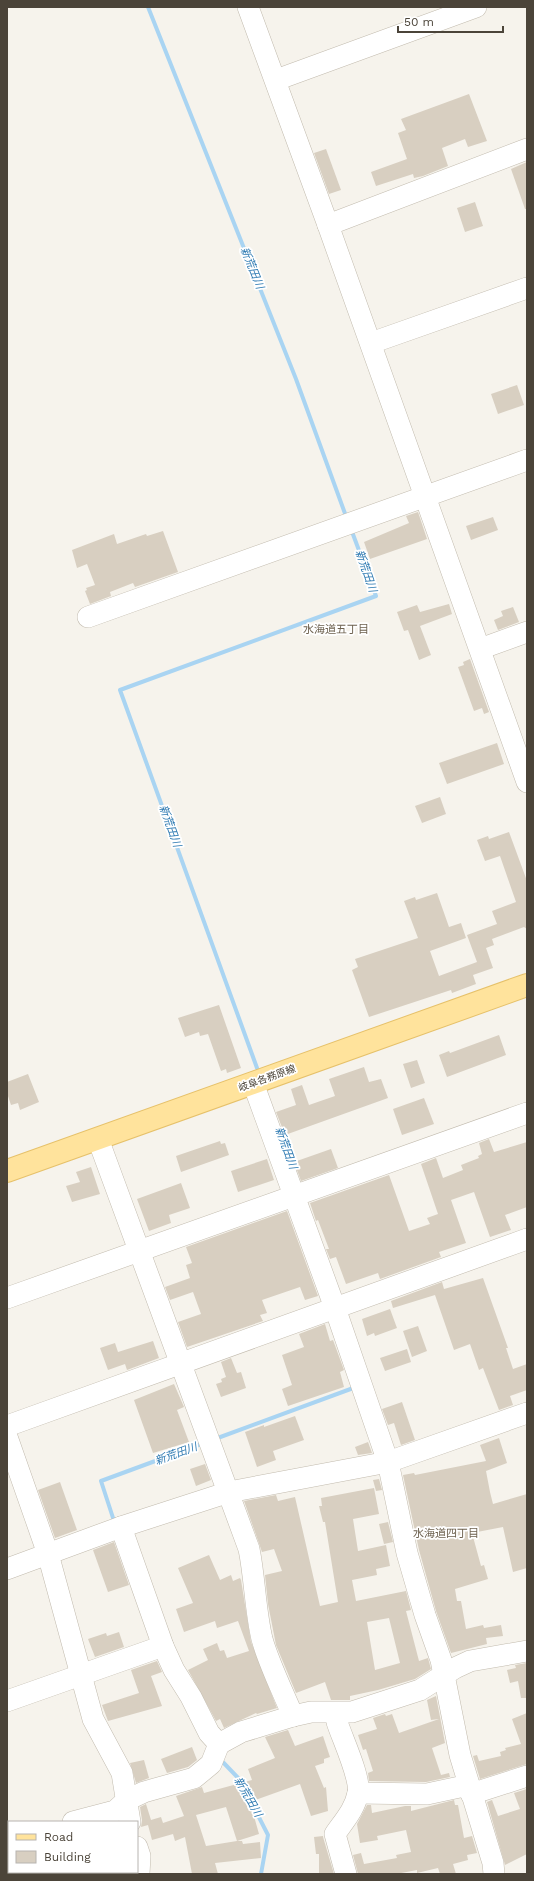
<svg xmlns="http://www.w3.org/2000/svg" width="534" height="1881" font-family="'Work Sans','Noto Sans JP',sans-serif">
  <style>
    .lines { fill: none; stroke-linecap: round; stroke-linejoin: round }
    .stream { stroke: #a9d4f2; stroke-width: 4 }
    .building { fill: #d8cfc1; fill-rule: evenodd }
    .minor-casing { stroke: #c2bbae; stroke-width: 22 }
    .major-casing { stroke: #e6c16a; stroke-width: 24 }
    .minor { stroke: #fff; stroke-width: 21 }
    .major { stroke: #ffe39c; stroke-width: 22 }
    .labels { text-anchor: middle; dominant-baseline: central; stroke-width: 3.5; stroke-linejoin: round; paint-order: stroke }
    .street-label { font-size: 10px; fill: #4b4439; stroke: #fff }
    .water-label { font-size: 11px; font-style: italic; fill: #2e7ab2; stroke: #fff }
    .neighbourhood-label { font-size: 11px; fill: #6e6250; stroke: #fff }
  </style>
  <rect width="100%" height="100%" fill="#f6f3ec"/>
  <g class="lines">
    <g class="stream">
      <path d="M148 7 296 379 347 519"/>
      <path d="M257 1068 120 690 376 596 351 529"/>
      <path d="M215 1439 356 1387"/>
      <path d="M115 1524 101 1481 204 1443"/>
      <path d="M219 1758 241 1781 244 1786"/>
      <path d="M249 1798 268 1835 261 1874"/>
    </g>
  </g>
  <g class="building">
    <path d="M469 94 487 141 468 147 465 139 442 148 448 166 423 176 414 178 413 174 376 186 371 172 407 159 398 133 406 130 401 119Z"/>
    <path d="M326 149 341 190 329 194 314 153Z"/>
    <path d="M527 162V209H525L511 169Z"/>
    <path d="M475 202 483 226 465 232 457 208Z"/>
    <path d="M517 385 524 405 498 414 491 394Z"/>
    <path d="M418 512 427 539 370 559 364 542 409 523 406 516Z"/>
    <path d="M493 517 498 530 471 540 466 526Z"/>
    <path d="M163 531 178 572 135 587 133 583 110 592 111 596 90 604 85 591 87 590 86 588 95 585 87 564 77 568 72 550 114 534 117 544 146 534 147 536Z"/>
    <path d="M449 604 452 614 420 626 431 655 419 660 408 630 404 631 397 612 417 605 420 612Z"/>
    <path d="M513 607 519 622 498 630 494 620 503 616 501 611Z"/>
    <path d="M470 659 489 712 484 714 482 708 474 711 458 667 464 665 463 662Z"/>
    <path d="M497 743 504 764 447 784 439 763Z"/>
    <path d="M440 797 446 814 422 823 415 806Z"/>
    <path d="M509 832 527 881V929L524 927 492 939 494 945 486 948 493 968 473 975 476 984 452 993 451 990 369 1017 352 970 358 967 355 959 418 938 404 901 415 897 416 900 437 893 449 927 461 923 466 938 430 951 439 976 477 962 467 935 497 924 492 911 516 902 500 856 485 861 477 840 488 836 489 839Z"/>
    <path d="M219 1005 241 1068 227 1073 226 1069 221 1071 208 1034 200 1036 199 1032 185 1037 178 1018Z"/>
    <path d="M499 1035 506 1055 447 1077 439 1055 449 1051 450 1053Z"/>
    <path d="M417 1060 425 1083 411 1088 403 1064Z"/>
    <path d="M364 1067 369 1082 381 1079 388 1098 285 1135 276 1112 296 1105 291 1089 302 1085 309 1105 335 1096 329 1079Z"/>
    <path d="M28 1074 39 1102 20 1110 18 1103 11 1105 7 1093V1082Z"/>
    <path d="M424 1098 434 1124 402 1135 393 1109Z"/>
    <path d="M489 1139 494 1152 527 1142V1207L505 1215 511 1230 490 1237 474 1192 451 1200 466 1243 439 1252 441 1257 380 1279 378 1273 346 1284 336 1257 330 1259 326 1249H329L318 1220 316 1221 310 1203 389 1175 409 1231 430 1224 427 1218 438 1214 421 1164 436 1158 443 1178 463 1170 461 1165 479 1158 478 1156 482 1154 479 1143Z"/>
    <path d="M220 1141 221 1144 225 1143 229 1155 181 1172 176 1156Z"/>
    <path d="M331 1149 338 1168 301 1181 294 1162Z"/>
    <path d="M267 1159 274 1180 238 1192 231 1171Z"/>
    <path d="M91 1167 100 1194 72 1202 66 1186 80 1182 76 1172Z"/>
    <path d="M181 1183 190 1208 169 1215 171 1223 149 1231 137 1199Z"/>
    <path d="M287 1211 318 1296 305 1300 300 1287 262 1300 267 1313 260 1315 263 1321 187 1347 178 1322 201 1314 193 1292 170 1300 165 1287 190 1278 186 1265 192 1263 186 1247Z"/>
    <path d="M483 1278 508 1348H506L513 1369 527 1364V1390L510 1396 513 1405 499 1410 483 1368 479 1370 470 1344 454 1350 435 1295 393 1308 391 1301 442 1282 444 1289Z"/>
    <path d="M390 1309 397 1328 375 1336 374 1333 367 1336 362 1319Z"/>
    <path d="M325 1324 330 1341 333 1340 344 1370 340 1372 344 1387 288 1406 282 1389 292 1385 282 1355 304 1347 299 1334Z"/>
    <path d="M418 1326 427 1351 412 1357 403 1331Z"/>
    <path d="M153 1341 159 1358 127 1370 125 1364 108 1370 100 1348 115 1343 118 1352Z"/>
    <path d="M407 1349 411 1362 385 1371 380 1358Z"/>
    <path d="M231 1358 237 1373 241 1372 246 1388 221 1397 216 1384 222 1382 221 1379 226 1377 221 1362Z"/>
    <path d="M174 1384 184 1407 177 1410 189 1442 153 1453 134 1400Z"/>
    <path d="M402 1402 415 1440 401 1445 394 1423 388 1425 382 1409Z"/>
    <path d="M295 1416 304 1440 273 1451 276 1460 257 1467 245 1432 264 1425V1427Z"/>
    <path d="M499 1438 507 1463 486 1471 490 1492 493 1504 527 1494V1568L513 1572 503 1527 472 1533 481 1566 484 1565 488 1579 455 1589 457 1601H461L466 1629 483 1625 484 1628 501 1625 503 1636 486 1638 487 1644 451 1653 436 1611 419 1550 403 1475 414 1473 415 1475 486 1461 480 1445Z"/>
    <path d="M368 1442 372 1453 358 1455 355 1447Z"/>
    <path d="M205 1464 211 1480 196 1486 190 1469Z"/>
    <path d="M379 1479 382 1490 376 1491 373 1480Z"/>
    <path d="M60 1482 77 1530 55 1538 38 1490Z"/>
    <path d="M374 1488 379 1514 353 1519 358 1551 386 1545 390 1566 376 1569 377 1575 352 1580 356 1601 406 1591 411 1610 406 1611 419 1661 428 1658 431 1669 415 1679 378 1690 350 1696V1700H331L325 1682 296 1693 276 1645 268 1604 265 1575 282 1571 274 1549 262 1552 244 1501 276 1495 278 1501 295 1497 320 1606 338 1602 325 1522H323L319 1506H322L321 1498ZM389 1618 400 1663 375 1670 367 1622Z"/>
    <path d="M388 1522 393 1542 384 1544 379 1524Z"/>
    <path d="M114 1542 129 1585 108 1592 93 1550Z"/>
    <path d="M209 1555 220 1580 231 1575 233 1581 240 1578 241 1580 251 1642 277 1708 257 1714 256 1713 224 1728 220 1719 216 1721 188 1670 208 1660 203 1649 217 1643 220 1651 224 1650 227 1658 249 1651 238 1621 217 1628 215 1621 184 1632 176 1609 193 1603 178 1568Z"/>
    <path d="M119 1632 124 1647 95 1657 88 1639 106 1633 107 1636Z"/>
    <path d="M157 1661 162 1672 151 1676 162 1706 108 1721 102 1705 139 1693 131 1670Z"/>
    <path d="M527 1663V1698H521L518 1681 510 1683 507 1670 516 1668 515 1665Z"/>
    <path d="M436 1696 445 1743 432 1748 441 1775 449 1773 450 1777 426 1782 369 1781 368 1773 373 1771 366 1749 363 1750 358 1735 377 1729 373 1718 385 1714 386 1716 392 1714 399 1733 439 1719 431 1720 427 1700Z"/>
    <path d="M527 1713V1764L480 1779 473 1756 477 1755 479 1761 501 1756 500 1752 506 1750 505 1748 521 1744 512 1719Z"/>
    <path d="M288 1730 295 1746 323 1736 330 1757 324 1759V1763L315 1766 324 1788 326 1787 328 1811 311 1816 300 1784 250 1802 259 1834 237 1841H242L243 1844 260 1842 261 1858 215 1863 218 1874H192L185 1837 175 1841 173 1834 152 1840 148 1825 141 1827 142 1820 140 1807 146 1804 151 1820 161 1817 163 1823 184 1816 176 1796 202 1787 204 1793 252 1780 248 1769 275 1758 265 1737ZM226 1807 237 1841 206 1846 196 1815Z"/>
    <path d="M192 1747 197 1760 188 1767 167 1773 161 1759Z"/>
    <path d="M144 1760 149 1778 136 1783 130 1763Z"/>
    <path d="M527 1789V1854L505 1865 487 1802 492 1800 498 1816 520 1809 514 1793Z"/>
    <path d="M454 1800 455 1805H458L464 1838 472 1836 477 1853 467 1855 468 1860 453 1864 456 1874H440L438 1868 417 1873V1870L396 1874H358L353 1855 361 1853 364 1864 397 1858 396 1855 411 1852 406 1830 377 1836 378 1840 360 1843 357 1824 367 1805H371L372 1813 405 1806H411V1811Z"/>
    <path d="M323 1836V1837L334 1874H319V1854H316L314 1837Z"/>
  </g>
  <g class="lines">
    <defs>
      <g id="minor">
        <path d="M248 7 328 225 527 782"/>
        <path d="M276 80 476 7"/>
        <path d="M328 225 527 149"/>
        <path d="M371 343 527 288"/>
        <path d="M88 617 527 460"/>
        <path d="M480 649 527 632"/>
        <path d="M253 1083 335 1308 388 1462 407 1553 425 1615 441 1660 460 1755 493 1863 494 1874"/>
        <path d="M98 1139 249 1549C255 1579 255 1609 262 1639 269 1664 283 1692 293 1716"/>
        <path d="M7 1298 527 1113"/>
        <path d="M7 1426 527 1239"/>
        <path d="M7 1437 48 1554 93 1719 122 1773 130 1822"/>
        <path d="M121 1527 163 1646 174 1670 191 1697 209 1733 219 1744 241 1732 293 1716 311 1712H352L420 1690 455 1668 470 1661 527 1651"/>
        <path d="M7 1569 121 1527 229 1492 388 1462 527 1413"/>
        <path d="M7 1701 163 1646"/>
        <path d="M337 1713V1722C342 1738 361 1778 358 1793 355 1809 344 1821 335 1834L346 1874"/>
        <path d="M358 1793 427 1794 469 1785"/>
        <path d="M471 1794 527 1776"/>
        <path d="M73 1822 115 1811 127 1800 144 1792 194 1778 211 1764 219 1744"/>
        <path d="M7 1836H9"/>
        <path d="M137 1847 140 1856 139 1874"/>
      </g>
      <path id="major" d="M7 1171 527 985"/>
    </defs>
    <use href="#minor" class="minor-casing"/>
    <use href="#major" class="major-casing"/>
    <use href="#minor" class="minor"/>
    <use href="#major" class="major"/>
  </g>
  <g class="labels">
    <g class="street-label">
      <text transform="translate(267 1078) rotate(-20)">岐阜各務原線</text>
    </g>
    <g class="water-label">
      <text transform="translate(252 268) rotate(68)">新荒田川</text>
      <text transform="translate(366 571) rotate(71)">新荒田川</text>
      <text transform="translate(170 826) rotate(70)">新荒田川</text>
      <text transform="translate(286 1148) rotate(70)">新荒田川</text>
      <text transform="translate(176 1454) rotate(-20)">新荒田川</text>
      <text transform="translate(248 1797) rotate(60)">新荒田川</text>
    </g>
    <g class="neighbourhood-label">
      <text x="336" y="629">水海道五丁目</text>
      <text x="446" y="1533">水海道四丁目</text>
    </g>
  </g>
  <rect width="534" height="1881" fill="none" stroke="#4b4439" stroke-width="16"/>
  <rect x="8" y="1821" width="130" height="52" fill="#ffffff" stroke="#b7b4b0"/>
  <rect x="16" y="1834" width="20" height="6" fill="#ffe39c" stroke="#b7b4b0"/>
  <text x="44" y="1841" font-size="12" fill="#4b4439">Road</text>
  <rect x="16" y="1851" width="20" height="12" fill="#d8cfc1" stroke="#b7b4b0"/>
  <text x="44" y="1861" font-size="12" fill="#4b4439">Building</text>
  <path d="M398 26v6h105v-6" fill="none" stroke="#4b4439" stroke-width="2"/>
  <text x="404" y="26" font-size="12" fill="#4b4439" stroke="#ffffff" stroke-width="3" paint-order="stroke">50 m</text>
</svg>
